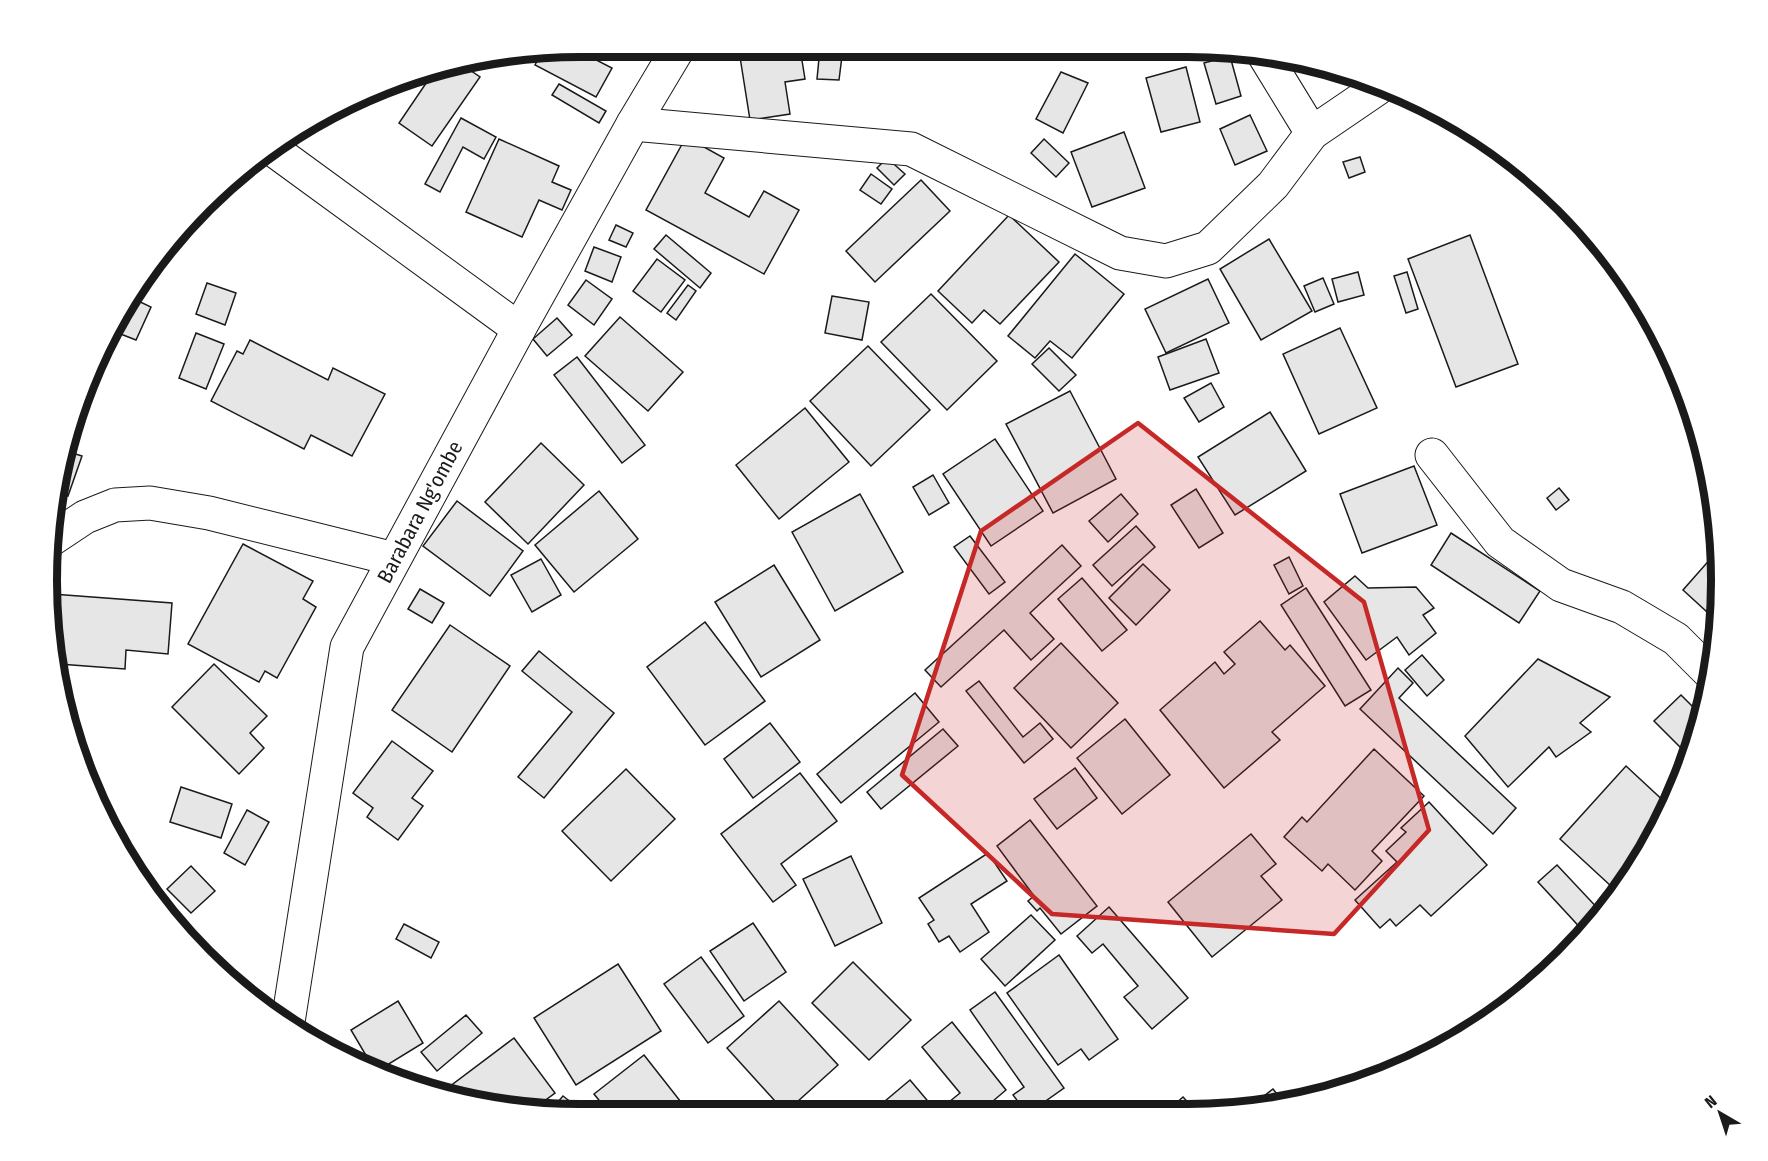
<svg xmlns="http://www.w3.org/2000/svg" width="1768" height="1161" font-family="'Fira Sans Condensed',sans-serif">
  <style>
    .building { fill: #e6e6e6; stroke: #1a1a1a; stroke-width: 1.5 }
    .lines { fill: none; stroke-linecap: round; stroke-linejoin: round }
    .street-casing { stroke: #1a1a1a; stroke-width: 35 }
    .street { stroke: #fff; stroke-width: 33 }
    .marked { fill: #c62828; fill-opacity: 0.2; stroke: #c62828; stroke-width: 4.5; stroke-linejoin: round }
    .labels { text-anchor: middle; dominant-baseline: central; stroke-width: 4.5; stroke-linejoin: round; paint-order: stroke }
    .street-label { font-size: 21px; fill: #1a1a1a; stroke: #fff }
    .rim { fill: none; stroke: #1a1a1a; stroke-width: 8 }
  </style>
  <rect width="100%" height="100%" fill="#fff"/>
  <g class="building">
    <path d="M613 47H628L624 53Z"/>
    <path d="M573 48 612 68 596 97 535 65 541 53Z"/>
    <path d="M800 48 805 79 785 82 790 114 750 120 740 57Z"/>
    <path d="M820 48H843L839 80 817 79Z"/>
    <path d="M1230 56 1241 96 1216 104 1204 63Z"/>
    <path d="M464 66 480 77 432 146 399 123 435 70Z"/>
    <path d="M1186 67 1200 122 1161 132 1146 78Z"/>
    <path d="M1061 72 1088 83 1063 133 1036 119Z"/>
    <path d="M559 84 606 111 599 123 552 95Z"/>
    <path d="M1250 115 1267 151 1235 165 1220 129Z"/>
    <path d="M461 118 496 137 484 159 463 147 440 192 425 184Z"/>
    <path d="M1124 132 1145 188 1092 207 1071 152Z"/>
    <path d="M686 137 724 158 705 193 749 217 764 191 799 210 764 274 646 210Z"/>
    <path d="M499 139 559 166 552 182 571 190 562 210 539 200 522 237 466 212Z"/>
    <path d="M1044 139 1069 163 1056 177 1031 153Z"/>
    <path d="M1360 157 1365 172 1349 178 1343 162Z"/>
    <path d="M887 158 905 174 894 185 877 168Z"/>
    <path d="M1516 163 1529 172H1515Z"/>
    <path d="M871 174 892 189 881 204 860 190Z"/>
    <path d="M921 180 950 211 875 282 846 251Z"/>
    <path d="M1009 215 1059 262 1000 324 984 310 972 323 938 291Z"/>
    <path d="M616 225 633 233 626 247 609 240Z"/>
    <path d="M666 235 711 273 700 288 654 249Z"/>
    <path d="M1470 235 1518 364 1456 387 1408 259Z"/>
    <path d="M1269 239 1312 311 1261 340 1220 269Z"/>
    <path d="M594 247 621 257 612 282 585 271Z"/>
    <path d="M1075 254 1124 294 1072 358 1050 341 1035 358 1008 336Z"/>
    <path d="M657 259 685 280 661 312 633 291Z"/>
    <path d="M1358 272 1364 295 1338 302 1332 279Z"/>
    <path d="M1407 272 1418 309 1406 313 1394 276Z"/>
    <path d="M1323 278 1334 304 1315 312 1304 286Z"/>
    <path d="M1208 279 1229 323 1166 353 1145 309Z"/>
    <path d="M586 280 612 299 594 325 568 305Z"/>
    <path d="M207 283 236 293 225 325 196 314Z"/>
    <path d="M688 285 696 291 676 320 667 313Z"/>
    <path d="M931 294 997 361 947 410 881 342Z"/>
    <path d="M832 296 869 302 862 340 825 333Z"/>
    <path d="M132 298 151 307 136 340 113 331Z"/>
    <path d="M620 317 683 372 648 411 585 356Z"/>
    <path d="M557 318 572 335 547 356 533 339Z"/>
    <path d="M1340 328 1377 408 1319 434 1283 354Z"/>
    <path d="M196 333 224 344 206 389 179 378Z"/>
    <path d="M1206 339 1219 373 1170 390 1158 357Z"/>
    <path d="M250 340 328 380 333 368 385 394 352 456 311 435 304 449 211 401 237 351 243 354Z"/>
    <path d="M868 346 930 410 871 466 810 401Z"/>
    <path d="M1049 348 1076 375 1059 391 1032 364Z"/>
    <path d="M577 357 645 445 622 463 554 375Z"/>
    <path d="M1211 383 1224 407 1199 422 1184 398Z"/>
    <path d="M1070 391 1116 479 1053 513 1006 424Z"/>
    <path d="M805 408 849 462 779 519 736 465Z"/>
    <path d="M1270 412 1306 471 1235 515 1198 457Z"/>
    <path d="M995 439 1043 511 991 546 943 474Z"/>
    <path d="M541 443 584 485 528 544 485 502Z"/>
    <path d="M69 452 82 456 68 496 60 493Z"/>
    <path d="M1414 466 1437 525 1362 553 1340 494Z"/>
    <path d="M933 475 949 503 929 515 913 487Z"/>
    <path d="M1559 488 1569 500 1556 510 1547 498Z"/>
    <path d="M1196 489 1223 533 1199 548 1171 505Z"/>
    <path d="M599 491 638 539 574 592 535 545Z"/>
    <path d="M860 494 903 572 835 611 792 532Z"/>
    <path d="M1121 494 1138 514 1108 542 1089 521Z"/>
    <path d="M457 501 523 551 490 596 423 546Z"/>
    <path d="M1136 526 1155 547 1112 586 1093 565Z"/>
    <path d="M1451 533 1540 591 1519 623 1431 565Z"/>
    <path d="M970 536 1005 582 989 594 954 547Z"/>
    <path d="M243 544 313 581 303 599 316 607 277 678 265 671 259 682 188 644Z"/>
    <path d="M1062 545 1081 566 1030 613 1054 639 1031 660 1004 630 941 687 925 670Z"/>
    <path d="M1720 548 1718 622 1683 590Z"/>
    <path d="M1289 557 1303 586 1289 594 1274 565Z"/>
    <path d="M541 559 561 595 532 612 511 575Z"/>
    <path d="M1143 564 1170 590 1136 625 1109 598Z"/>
    <path d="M774 565 820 640 761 677 715 602Z"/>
    <path d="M1355 576 1368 588 1416 587 1434 608 1423 615 1436 633 1409 655 1397 637 1366 660 1324 602Z"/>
    <path d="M1082 578 1127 630 1102 651 1058 599Z"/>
    <path d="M1306 588 1371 690 1345 706 1281 605Z"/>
    <path d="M420 589 444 603 432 623 408 609Z"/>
    <path d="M52 594 172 603 168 654 126 650 125 669 59 664Z"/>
    <path d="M1260 621 1285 650 1290 645 1325 686 1272 732 1280 740 1224 788 1160 710 1215 662 1224 674 1235 664 1224 652Z"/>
    <path d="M705 622 765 701 705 745 647 667Z"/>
    <path d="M450 625 510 666 452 752 392 710Z"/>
    <path d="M1061 643 1118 703 1071 748 1014 688Z"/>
    <path d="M539 651 614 713 544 798 518 777 572 712 522 671Z"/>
    <path d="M1422 655 1444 680 1427 696 1405 670Z"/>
    <path d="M1538 659 1610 697 1580 723 1591 732 1556 757 1549 747 1508 787 1465 736Z"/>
    <path d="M214 664 267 716 250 733 264 748 239 774 172 707Z"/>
    <path d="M1398 668 1413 683 1399 698 1516 808 1493 834 1360 709Z"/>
    <path d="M979 681 1023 737 1040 723 1053 739 1024 763 966 691Z"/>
    <path d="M915 693 939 722 841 803 817 774Z"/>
    <path d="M1681 695 1702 716 1691 758 1654 721Z"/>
    <path d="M1125 719 1170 775 1122 814 1077 758Z"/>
    <path d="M770 723 800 762 753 798 724 759Z"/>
    <path d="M943 729 958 746 881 809 867 792Z"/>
    <path d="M392 741 433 771 412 798 423 806 398 840 367 817 373 808 353 793Z"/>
    <path d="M1374 749 1424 796 1372 851 1382 861 1355 890 1328 864 1322 871 1284 837 1302 817 1307 822Z"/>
    <path d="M1626 766 1669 806 1652 843 1612 887 1560 839Z"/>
    <path d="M1075 768 1097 798 1057 829 1034 799Z"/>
    <path d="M626 769 675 819 611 881 562 831Z"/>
    <path d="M800 773 837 821 781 864 796 885 773 902 721 834Z"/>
    <path d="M181 787 232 804 221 838 170 822Z"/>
    <path d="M1429 802 1487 865 1431 916 1420 905 1396 926 1390 919 1380 928 1355 900 1397 862 1386 851 1406 832 1401 828Z"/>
    <path d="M247 810 269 822 245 865 224 853Z"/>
    <path d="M1030 820 1097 906 1061 934 1040 908 1037 911 1028 901 1034 896 997 846Z"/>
    <path d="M1251 834 1276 864 1261 876 1282 900 1212 957 1168 902Z"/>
    <path d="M988 853 1007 881 971 904 989 932 960 952 949 936 939 942 928 924 934 920 919 898Z"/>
    <path d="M851 856 882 923 835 946 803 879Z"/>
    <path d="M1557 865 1603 914 1587 935 1538 882Z"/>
    <path d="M191 866 215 891 191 913 167 889Z"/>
    <path d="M1109 907 1188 998 1152 1029 1124 997 1138 986 1103 944 1092 953 1077 936Z"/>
    <path d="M1031 915 1055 940 1005 986 981 959Z"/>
    <path d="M753 923 786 972 744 1001 710 951Z"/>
    <path d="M404 924 439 942 431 958 396 939Z"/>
    <path d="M1575 942 1577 944 1559 961 1556 959Z"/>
    <path d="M1059 955 1118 1039 1089 1060 1081 1049 1058 1065 1007 993Z"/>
    <path d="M701 957 744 1016 708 1043 664 984Z"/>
    <path d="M853 962 911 1020 869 1060 812 1003Z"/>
    <path d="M618 964 661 1031 576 1085 534 1018Z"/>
    <path d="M995 992 1064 1088 1030 1112H1026L1013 1095 1024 1087 970 1010Z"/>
    <path d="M398 1001 423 1043 379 1070 374 1069 351 1030Z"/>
    <path d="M779 1001 838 1065 787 1111H784L727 1048Z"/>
    <path d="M466 1015 482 1033 437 1071 421 1052Z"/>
    <path d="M952 1022 1006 1090 980 1112H958L949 1102 960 1093 922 1047Z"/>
    <path d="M514 1038 555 1093 532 1110H510L445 1090Z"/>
    <path d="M644 1055 688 1111 607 1110 594 1094Z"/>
    <path d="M910 1080 937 1112H872Z"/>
    <path d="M1273 1089 1284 1103 1247 1109Z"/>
    <path d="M563 1096 581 1110H551Z"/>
    <path d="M1183 1097 1198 1113H1165Z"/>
  </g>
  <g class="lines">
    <defs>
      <g id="street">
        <path d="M1263 53 1312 133"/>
        <path d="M633 124 911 149 1120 253 1166 261 1208 248 1273 185 1312 133 1378 88"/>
        <path d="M271 148 519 329"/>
        <path d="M1432 455 1500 542 1561 585 1622 607 1676 639 1711 674"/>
        <path d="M49 541 85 517 115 505 150 503 209 513 394 559"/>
        <path d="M288 1022 347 647 519 329 633 124 679 47"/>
      </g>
    </defs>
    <use href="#street" class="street-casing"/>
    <use href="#street" class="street"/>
  </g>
  <path class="marked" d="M1138 423 1364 602 1429 830 1334 934 1052 914 902 775 981 531Z"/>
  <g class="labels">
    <g class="street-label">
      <text transform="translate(420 512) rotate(-62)">Barabara Ng'ombe</text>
    </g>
  </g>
  <path d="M0 0H1768V1161H0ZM580 57H1188A523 523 0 0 1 1711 580V581A523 523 0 0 1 1188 1104H580A523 523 0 0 1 57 581V580A523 523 0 0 1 580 57Z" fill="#fff" fill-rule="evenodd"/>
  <path class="rim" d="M580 57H1188A523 523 0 0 1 1711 580V581A523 523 0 0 1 1188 1104H580A523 523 0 0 1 57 581V580A523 523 0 0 1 580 57Z"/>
  <g transform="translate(1720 1113) rotate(321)" stroke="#ffffff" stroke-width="4.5" paint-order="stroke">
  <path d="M0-4.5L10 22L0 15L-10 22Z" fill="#1a1a1a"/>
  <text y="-9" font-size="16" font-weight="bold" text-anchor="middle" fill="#1a1a1a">N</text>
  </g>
</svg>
